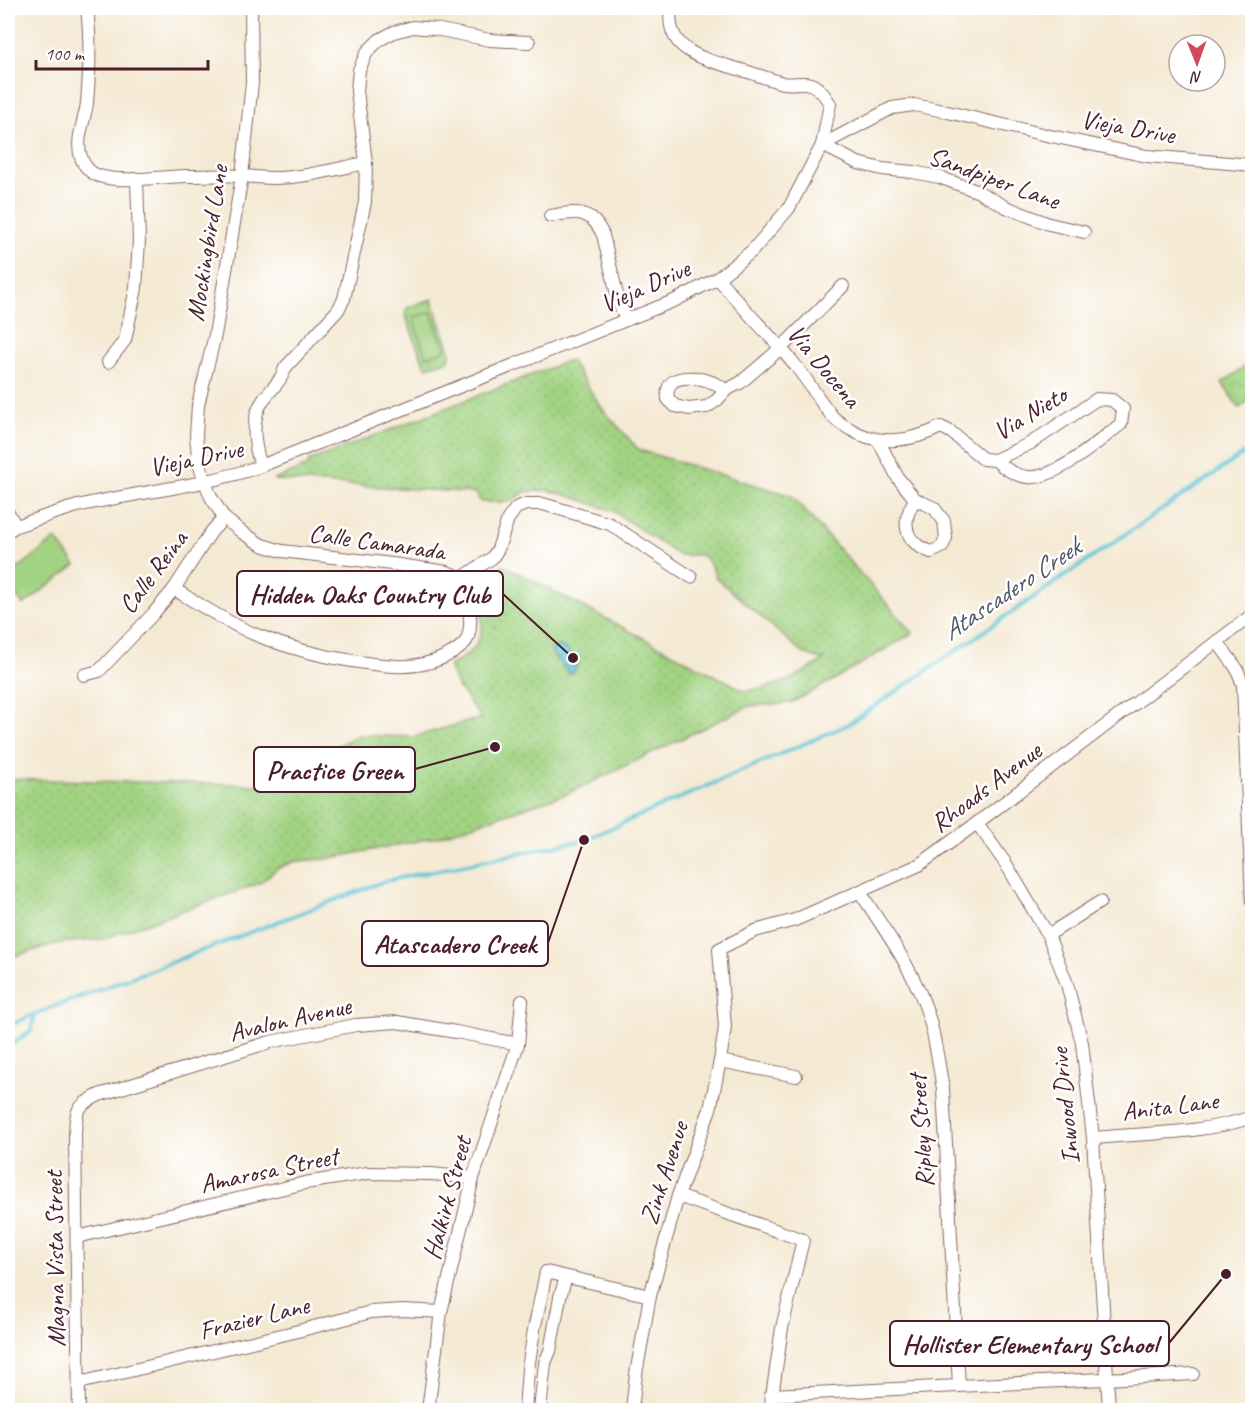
<svg xmlns="http://www.w3.org/2000/svg" width="1260" height="1418" font-family="Caveat,sans-serif">
  <style>
    .grass { fill: url(#grass-dots); stroke: #767956; stroke-width: 1.5 }
    .park { fill: url(#park-crowns); stroke: #767956; stroke-width: 1.5 }
    .pitch { fill: #a1d382; stroke: #767956; stroke-width: 1.5 }
    .water { fill: url(#water-ripples); stroke: #527280; stroke-width: 1.5 }
    .lines { fill: none; stroke-linecap: round; stroke-linejoin: round }
    .stream { stroke: #59c4d4; stroke-width: 4 }
    .minor-casing { stroke: #866666; stroke-width: 14 }
    .minor { stroke: #fff; stroke-width: 12 }
    .labels { text-anchor: middle; dominant-baseline: central; stroke-width: 5; stroke-linejoin: round; paint-order: stroke }
    .street-label { font-size: 26px; fill: #4a1f2b; stroke: #fff }
    .water-label { font-size: 27px; font-style: italic; fill: #4f5966; stroke: #fff }
    .leader { fill: none; stroke: #4a1f2b; stroke-width: 2 }
    .callout-dot { fill: #4a1f2b; stroke: #fff; stroke-width: 2 }
    .callout { fill: #fff; stroke: #4a1f2b; stroke-width: 2 }
    .callout-label { font-size: 27px; text-anchor: middle; font-weight: bold; fill: #4a1f2b }
  </style>
  <defs>
    <pattern id="grass-dots" width="8" height="8" patternUnits="userSpaceOnUse" patternTransform="scale(1.5)"><rect width="8" height="8" fill="#a1d382"/><path d="M2 2h.1M6 6h.1" fill="none" stroke="#8cb570" stroke-width="1.8" stroke-linecap="round"/></pattern>
    <pattern id="park-crowns" width="20" height="18" patternUnits="userSpaceOnUse" patternTransform="scale(1.5)"><rect width="20" height="18" fill="#a1d382"/><path d="M2 6a3 3 0 1 1 6 0M12 15a3 3 0 1 1 6 0" fill="none" stroke="#8cb570"/></pattern>
    <pattern id="water-ripples" width="26" height="14" patternUnits="userSpaceOnUse" patternTransform="scale(1.5)"><rect width="26" height="14" fill="#59c4d4"/><path d="M2 4q2-2 4 0t4 0M15 11q2-2 4 0t4 0" fill="none" stroke="#4c9fac"/></pattern>
  </defs>
  <rect width="100%" height="100%" fill="#fff"/>
  <filter id="ink" filterUnits="userSpaceOnUse"><feTurbulence type="fractalNoise" baseFrequency=".0167" numOctaves="2"/><feDisplacementMap in="SourceGraphic" scale="12" xChannelSelector="R" yChannelSelector="G"/><feConvolveMatrix kernelMatrix="1 2 1 2 8 2 1 2 1" color-interpolation-filters="sRGB"/></filter>
  <filter id="wash" filterUnits="userSpaceOnUse"><feTurbulence type="fractalNoise" baseFrequency=".008" numOctaves="4" result="noise"/><feDisplacementMap in="SourceGraphic" scale="24" xChannelSelector="R" yChannelSelector="G"/><feGaussianBlur stdDeviation="1.35" result="paint"/><feColorMatrix in="noise" values="0 0 0 0 0 0 0 0 0 0 0 0 0 0 0 0 0 1.4 0 .05"/><feComposite in="paint" operator="in"/></filter>
  <g filter="url(#wash)">
    <rect width="100%" height="100%" fill="#f4e9d3"/>
    <path class="grass" d="M570 360 604 411 639 450 792 496 913 633 828 683 791 703 749 706 569 793 437 837 326 859 296 861 278 868 260 883 103 939 59 943 8 958V779L263 785 358 735 413 737 481 718 458 687 449 666C481 649 486 635 480 600 479 594 477 587 480 582 485 575 496 569 503 565L745 691C778 687 796 678 824 660L803 653 716 578 711 565 702 555H678L613 511 570 496 546 490 525 492 509 502H481L476 493 274 480 308 466 309 461Z"/>
    <g class="park">
      <path d="M432 299 451 354 448 361 427 367 424 364 405 314 407 308Z"/>
      <path d="M1252 362V399L1239 408 1222 383Z"/>
    </g>
    <g class="pitch">
      <path d="M431 312 445 350 426 357 413 318Z"/>
      <path d="M56 539 76 565 23 605 8 585V576Z"/>
    </g>
    <path class="water" d="M559 645C569 649 574 656 577 666L574 672 569 673C564 669 563 665 558 661 551 654 548 650 559 645Z"/>
    <g class="lines">
      <g class="stream">
        <path d="M8 1026 35 1014 385 881 584 840 847 725 1252 448"/>
        <path d="M8 1049 12 1044 31 1031 35 1014"/>
      </g>
    </g>
  </g>
  <g filter="url(#ink)">
    <g class="lines">
      <defs>
        <g id="minor">
          <path d="M87 8C91 41 90 69 87 103 85 120 75 140 81 157 83 165 91 174 99 176 120 183 162 177 185 176 204 176 225 175 244 176 254 177 263 178 272 178 303 178 336 169 366 163"/>
          <path d="M251 8 252 83 242 176 215 335 198 405 196 436 199 464 205 482 211 497 224 518 243 533 262 545 282 551 392 564 447 572 462 578"/>
          <path d="M671 8C664 52 705 59 738 69 753 73 768 79 783 83 792 85 802 81 811 84 820 88 825 96 830 104L822 145 858 163 882 169 913 172 939 177 979 192 1006 207 1049 224 1084 232"/>
          <path d="M550 216C575 212 590 207 603 235L619 303 626 320"/>
          <path d="M718 278C741 307 767 332 791 360 806 377 817 398 832 416 837 422 843 425 850 429 878 447 913 441 941 427L951 432 983 459 995 460 1031 443 1097 399 1112 400 1123 409 1121 424C1100 440 1055 480 1028 477 1015 476 1004 468 995 460"/>
          <path d="M108 362 125 340 136 288 139 241 137 179"/>
          <path d="M726 390C722 388 718 384 714 383 702 378 671 372 668 390 667 393 668 396 668 399L675 406 689 409 707 407 717 400 726 390 740 383 781 348 843 286"/>
          <path d="M878 440 898 478 915 499 934 508 944 521 946 538 942 547 931 552C916 547 904 536 907 518 908 512 912 505 915 499"/>
          <path d="M261 466C254 445 250 418 264 399 272 388 281 382 285 368L338 310 344 299 365 202 366 163 357 91 359 70 367 52 379 40 394 32 413 27 435 29 490 40 529 42"/>
          <path d="M8 513 16 526"/>
          <path d="M8 531 16 526C39 519 63 509 86 504 144 491 204 486 261 466L676 300 718 278 752 251 789 208 822 145 892 108 914 105 939 110 1046 135 1147 156 1252 165"/>
          <path d="M462 578 492 558 498 549 508 519 516 508 526 504H543L610 524 691 577"/>
          <path d="M174 589C200 605 226 622 254 634 288 648 323 657 359 662 387 666 413 670 440 659 450 654 464 648 468 637 474 619 466 596 462 578"/>
          <path d="M1217 641 1237 669 1243 685 1252 901"/>
          <path d="M84 675 99 671 153 614 174 589 211 532 224 518"/>
          <path d="M977 823 1006 864 1048 935 1067 984 1082 1043 1093 1138 1109 1410"/>
          <path d="M860 892C886 932 917 974 930 1021 936 1043 939 1066 943 1089L959 1386"/>
          <path d="M1048 935 1100 902"/>
          <path d="M720 1061 796 1076"/>
          <path d="M1093 1138C1144 1133 1203 1134 1252 1117"/>
          <path d="M678 1196 803 1240 782 1328 770 1410"/>
          <path d="M77 1237 305 1183 368 1173 431 1174 473 1178"/>
          <path d="M79 1383 294 1332 371 1312 403 1310 441 1312"/>
          <path d="M771 1395 1125 1378 1193 1374"/>
          <path d="M79 1410 75 1135C76 1109 76 1107 99 1095L270 1042 356 1025 397 1022 456 1032 518 1044"/>
          <path d="M428 1410 441 1312 473 1178 518 1044 522 1001"/>
          <path d="M525 1410 528 1369 534 1330 546 1272 650 1296"/>
          <path d="M540 1410 545 1363 550 1351 560 1297 566 1277"/>
          <path d="M632 1410 636 1374 650 1296 678 1196 710 1109 720 1061 725 1027 719 949 755 931 795 920 919 865 977 823 1252 615"/>
        </g>
      </defs>
      <use href="#minor" class="minor-casing"/>
      <use href="#minor" class="minor"/>
    </g>
  </g>
  <g class="labels">
    <g class="street-label">
      <text transform="translate(1128 127) rotate(10)">Vieja Drive</text>
      <text transform="translate(994 178) rotate(20)">Sandpiper Lane</text>
      <text transform="translate(207 243) rotate(-81)">Mockingbird Lane</text>
      <text transform="translate(645 286) rotate(-24)">Vieja Drive</text>
      <text transform="translate(824 366) rotate(50)">Via Docena</text>
      <text transform="translate(1030 413) rotate(-31)">Via Nieto</text>
      <text transform="translate(196 458) rotate(-12)">Vieja Drive</text>
      <text transform="translate(377 542) rotate(8)">Calle Camarada</text>
      <text transform="translate(153 572) rotate(-53)">Calle Reina</text>
      <text transform="translate(986 787) rotate(-37)">Rhoads Avenue</text>
      <text transform="translate(290 1019) rotate(-13)">Avalon Avenue</text>
      <text transform="translate(1065 1106) rotate(-96)">Inwood Drive</text>
      <text transform="translate(1170 1106) rotate(-7)">Anita Lane</text>
      <text transform="translate(921 1131) rotate(-94)">Ripley Street</text>
      <text transform="translate(269 1170) rotate(-12)">Amarosa Street</text>
      <text transform="translate(664 1173) rotate(-72)">Zink Avenue</text>
      <text transform="translate(447 1198) rotate(-75)">Halkirk Street</text>
      <text transform="translate(55 1259) rotate(-91)">Magna Vista Street</text>
      <text transform="translate(254 1318) rotate(-14)">Frazier Lane</text>
    </g>
    <g class="water-label">
      <text transform="translate(1011 589) rotate(-34)">Atascadero Creek</text>
    </g>
  </g>
  <path class="leader" d="M573 658L503 594M495 747L415 769M584 840L548 943M1226 1274L1169 1343"/>
  <g class="callout-dot">
    <circle cx="573" cy="658" r="6"/>
    <circle cx="495" cy="747" r="6"/>
    <circle cx="584" cy="840" r="6"/>
    <circle cx="1226" cy="1274" r="6"/>
  </g>
  <g class="callout">
    <rect x="237" y="571" width="266" height="45" rx="6"/>
    <rect x="254" y="747" width="161" height="45" rx="6"/>
    <rect x="362" y="921" width="186" height="45" rx="6"/>
    <rect x="890" y="1321" width="279" height="45" rx="6"/>
  </g>
  <g class="callout-label">
    <text x="370" y="603">Hidden Oaks Country Club</text>
    <text x="335" y="779">Practice Green</text>
    <text x="455" y="953">Atascadero Creek</text>
    <text x="1030" y="1353">Hollister Elementary School</text>
  </g>
  <rect width="1260" height="1418" fill="none" stroke="#fff" stroke-width="30"/>
  <g transform="translate(1197 63) rotate(179)"><circle r="28" fill="#ffffff" stroke="#b7a5aa" stroke-width="1.5"/>
  <path d="M0-4.5L10 22L0 15L-10 22Z" fill="#d1495b"/>
  <text y="-9" font-size="16" font-weight="bold" text-anchor="middle" fill="#4a1f2b">N</text>
  </g>
  <path d="M36 60v9h172v-9" fill="none" stroke="#4a1f2b" stroke-width="3"/>
  <text x="45" y="60" font-size="18" fill="#4a1f2b" stroke="#ffffff" stroke-width="4.5" paint-order="stroke">100 m</text>
</svg>
